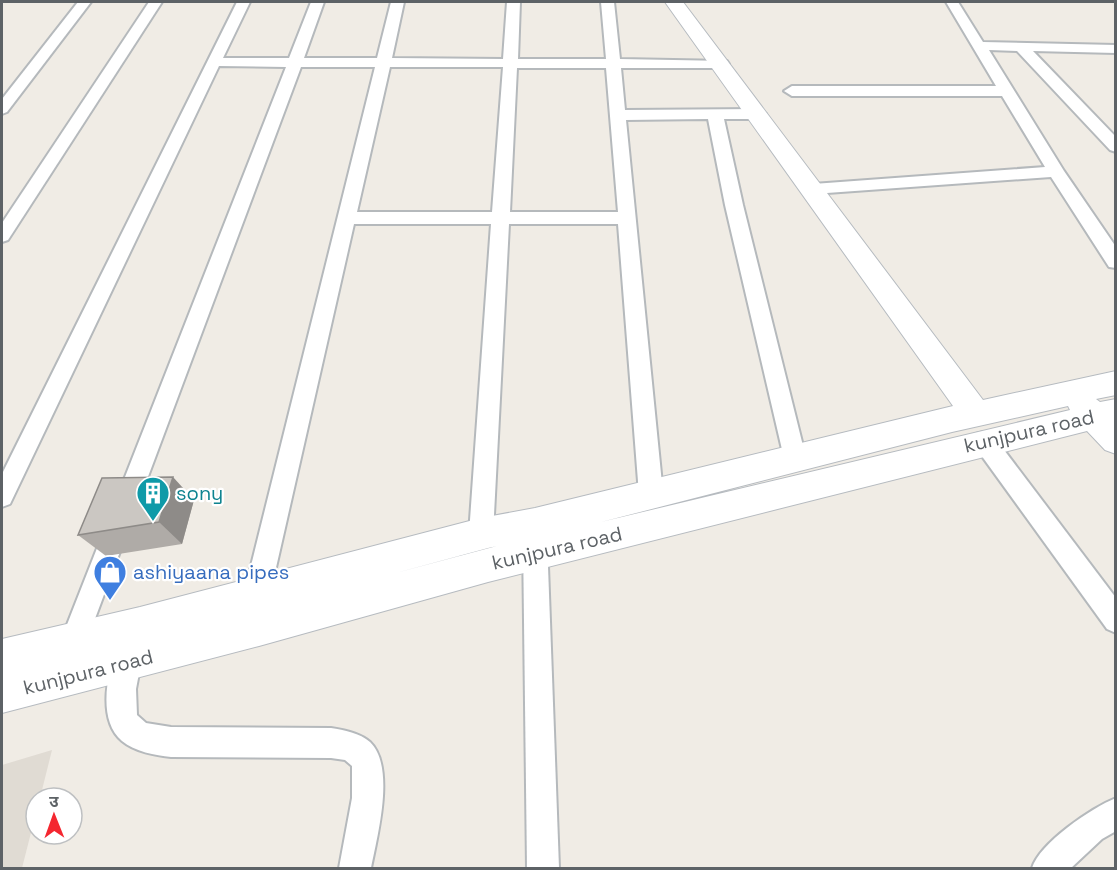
<svg xmlns="http://www.w3.org/2000/svg" width="1117" height="870" font-family="'Space Grotesk','Noto Sans Devanagari',sans-serif">
  <style>
    .education { fill: #e0dbd3 }
    .lines { fill: none; stroke-linecap: round; stroke-linejoin: round }
    .street-casing { stroke: #b5b9bc; stroke-width: 4 }
    .secondary-casing { stroke: #b6bbc0; stroke-width: 2 }
    .street { fill: #fff; fill-rule: evenodd }
    .secondary { fill: #fff; fill-rule: evenodd }
    .wall { fill: #afaba7 }
    .shaded-wall { fill: #8e8b88 }
    .building { fill: #cbc7c2; stroke: #8e8b88; stroke-width: 1.5 }
    .labels { text-anchor: middle; dominant-baseline: central; stroke-width: 4.5; stroke-linejoin: round; paint-order: stroke }
    .street-label { font-size: 20px; fill: #5d6266; stroke: #fff }
    .culture-label { font-size: 20px; fill: #0d838f; stroke: #fff; text-anchor: start }
    .shop-label { font-size: 20px; fill: #366cbe; stroke: #fff; text-anchor: start }
  </style>
  <rect width="100%" height="100%" fill="#f0ece5"/>
  <path class="education" d="M52 750 40 798H36V813L22 868H2V765Z"/>
  <g class="lines">
    <defs>
      <g id="street">
        <path d="M78 2H91L7 112 2 114V99Z"/>
        <path d="M149 2H162L8 240 2 242V223Z"/>
        <path d="M237 2H250L223 58H289L311 2H324L304 58H377L391 2H404L392 58 503 59 507 2H520L518 59H606L601 2H614L620 59 727 61 729 64 727 67 722 68H621L625 110 758 109 766 114 758 119H724L743 205 806 458 803 465 795 468 787 465 784 458 725 205 708 119 626 120 663 494 659 501 651 504 643 501 639 494 618 224H509L493 534 490 542 481 545 472 542 469 534 491 224H354L270 594 266 603 257 606 248 603 244 594 375 67H301L87 640 84 649 74 653 64 649 61 640 286 67 219 66 10 504 2 507V474ZM390 67H503L492 212H357ZM517 68H606L618 212H510Z"/>
        <path d="M946 2H958L983 42 1116 45V53L1033 51 1116 137V152L1110 150 1017 51 989 50 1064 171 1116 247V268L1109 267 1051 177 813 194 807 193 804 189 807 185 813 184 1045 167 1002 96H792L784 91 792 86H996Z"/>
        <path d="M984 432 992 434 1116 598V633L1107 629 976 448 973 441 976 434Z"/>
        <path d="M535 528 544 531 547 539 559 868H527L523 539 526 531Z"/>
        <path d="M129 638 139 642 143 652 136 689 137 715 146 723 171 727 331 728C344 730 360 733 370 742 396 767 377 837 371 868H339L352 798V766L345 760 331 758 171 757C155 755 135 752 122 741 96 719 108 669 119 642Z"/>
        <path d="M1116 798V831L1102 839 1071 868H1032C1040 843 1091 808 1116 798Z"/>
      </g>
      <path id="secondary" d="M665 2H683L983 400 1116 371V395L1096 399 1100 402 1116 399V454L1105 450 1087 431 488 582 259 646 2 713V639L140 607 481 518 535 508 953 406ZM1068 406 1070 410 601 522 952 432ZM497 546 488 548 392 574Z"/>
    </defs>
    <use href="#street" class="street-casing"/>
    <use href="#secondary" class="secondary-casing"/>
    <use href="#street" class="street"/>
    <use href="#secondary" class="secondary"/>
  </g>
  <path class="wall" d="M194 500 182 544 106 556 78 535Z"/>
  <path class="shaded-wall" d="M173 477 194 500 182 544 159 522Z"/>
  <path class="building" d="M173 477 159 522 78 535 102 478Z"/>
  <defs>
    <symbol id="building-pin" viewBox="-11 -11 22 30"><path d="M0 17L-7.5 6A9.5 9.5 0 1 1 7.5 6Z" fill="#0f9aa8" stroke="#fff"/><path d="M-4-6H4V6H1V3H-1V6H-4ZM-2.5-4.3h1.7v1.8h-1.7ZM.8-4.3h1.7v1.8H.8ZM-2.5-1h1.7V.8h-1.7ZM.8-1h1.7V.8H.8Z" fill="#fff"/></symbol>
    <symbol id="shop-pin" viewBox="-11 -11 22 30"><path d="M0 17L-7.5 6A9.5 9.5 0 1 1 7.5 6Z" fill="#3f7fe0" stroke="#fff"/><path d="M-5-2.5h2.3a2.7 3.5 0 0 1 5.4 0H5L5.5 6h-11ZM-1.5-2.5h3a1.5 2.3 0 0 0-3 0Z" fill="#fff"/></symbol>
  </defs>
  <g fill-rule="evenodd">
    <use href="#building-pin" x="134" y="474" width="38" height="52"/>
    <use href="#shop-pin" x="91" y="553" width="38" height="52"/>
  </g>
  <g class="labels">
    <g class="street-label">
      <text transform="translate(1029 431) rotate(-13)">kunjpura road</text>
      <text transform="translate(557 548) rotate(-13)">kunjpura road</text>
      <text transform="translate(88 672) rotate(-14)">kunjpura road</text>
    </g>
    <g class="culture-label">
      <text x="176" y="493">sony</text>
    </g>
    <g class="shop-label">
      <text x="133" y="572">ashiyaana pipes</text>
    </g>
  </g>
  <rect width="1117" height="870" fill="none" stroke="#5d6266" stroke-width="6"/>
  <g transform="translate(54 816) rotate(359)"><circle r="28" fill="#ffffff" stroke="#bec0c2" stroke-width="1.5"/>
  <path d="M0-4.5L10 22L0 15L-10 22Z" fill="#f42730"/>
  <text y="-9" font-size="16" font-weight="bold" text-anchor="middle" fill="#5d6266">उ</text>
  </g>
</svg>
